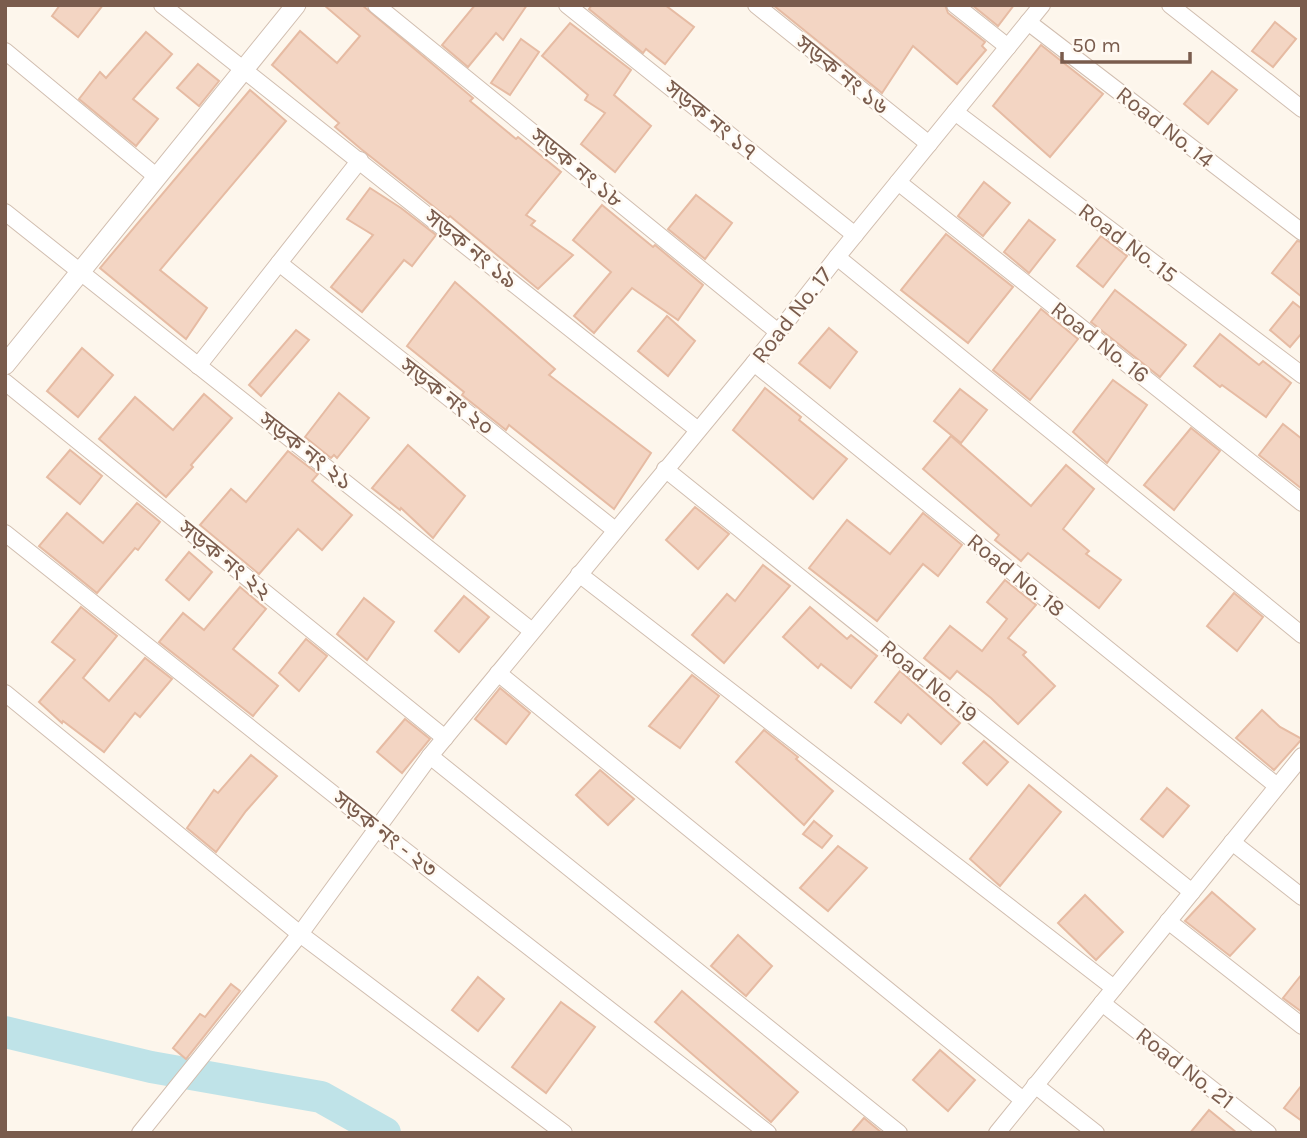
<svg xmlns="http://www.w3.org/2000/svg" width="1307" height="1138" font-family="Karla,'Noto Sans Bengali',sans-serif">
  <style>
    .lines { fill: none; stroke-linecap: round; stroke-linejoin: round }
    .river { stroke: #bfe3e8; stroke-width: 32 }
    .building { fill: #f3d5c3; stroke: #e6bba3; stroke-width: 2 }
    .minor-casing { stroke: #d1beb0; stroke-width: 18 }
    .tertiary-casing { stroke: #d1beb0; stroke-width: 21 }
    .minor { stroke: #fff; stroke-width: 16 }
    .tertiary { stroke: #fff; stroke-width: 19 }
    .labels { text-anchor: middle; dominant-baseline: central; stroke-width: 5; stroke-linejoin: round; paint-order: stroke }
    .street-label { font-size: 23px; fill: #7a5c4d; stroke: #fffaf3 }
  </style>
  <rect width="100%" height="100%" fill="#fdf6ec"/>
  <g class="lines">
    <path class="river" d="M5 1032 151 1067 321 1097 385 1133"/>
  </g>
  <g class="building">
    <path d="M60 5H103L78 37 52 16Z"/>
    <path d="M324 5H362L473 98 470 101 516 139 518 137 561 172 526 215 535 221 531 225 573 255 538 289 450 216 448 218 361 149 335 127 339 123 272 65 300 31 337 63 360 36Z"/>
    <path d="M475 5H527L503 40 496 33 468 67 442 45Z"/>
    <path d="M592 5H665L694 27 665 64 646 49 643 53 589 9Z"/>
    <path d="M773 5H945L948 13 985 42 982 46 986 50 957 84 913 46 882 93Z"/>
    <path d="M972 5H1014L998 26Z"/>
    <path d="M1275 22 1296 39 1273 67 1252 51Z"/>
    <path d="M570 23 631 70 614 95 651 126 615 172 581 144 605 113 585 100 588 95 542 56Z"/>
    <path d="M146 32 172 54 133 99 158 119 136 146 79 99 100 72 106 78Z"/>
    <path d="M521 39 539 52 510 95 491 83Z"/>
    <path d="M1041 45 1103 94 1050 157 993 106Z"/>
    <path d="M198 64 219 81 199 106 177 88Z"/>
    <path d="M1212 71 1237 90 1208 124 1184 104Z"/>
    <path d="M250 90 286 121 160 270 207 308 186 339 100 268Z"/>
    <path d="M984 182 1010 203 983 236 958 216Z"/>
    <path d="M370 188 401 208 436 235 412 266 404 260 362 312 331 287 373 235 347 219Z"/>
    <path d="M696 195 732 223 705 259 668 229Z"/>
    <path d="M602 205 653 247 655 245 703 285 678 320 632 288 594 333 574 316 611 272 573 240Z"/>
    <path d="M1029 220 1055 240 1029 273 1004 252Z"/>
    <path d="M946 234 1013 287 968 343 901 290Z"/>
    <path d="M1101 236 1127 256 1103 287 1077 266Z"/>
    <path d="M1297 241 1302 242V297L1272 273Z"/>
    <path d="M455 282 555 369 549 375 651 453 614 509 509 425 506 430 462 395 464 392 407 346Z"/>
    <path d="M1115 290 1186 345 1160 377 1091 322Z"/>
    <path d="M1293 302 1302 309V333L1290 347 1270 330Z"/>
    <path d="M1041 309 1078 339 1030 400 993 370Z"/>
    <path d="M667 316 695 341 668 376 638 351Z"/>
    <path d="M829 328 857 352 830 388 799 363Z"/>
    <path d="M296 330 309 340 261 396 249 385Z"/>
    <path d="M1220 334 1259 365 1263 361 1291 383 1266 417 1222 385 1220 387 1194 366Z"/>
    <path d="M82 348 113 375 78 417 47 391Z"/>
    <path d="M1113 380 1147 405 1107 463 1073 432Z"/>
    <path d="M765 388 801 417 799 420 847 459 813 499 733 430Z"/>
    <path d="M960 389 987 410 961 443 934 421Z"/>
    <path d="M339 393 369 418 337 458 334 455 331 458 305 437Z"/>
    <path d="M204 394 232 418 191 465 193 467 166 497 99 439 135 397 173 430Z"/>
    <path d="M1283 424 1302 439V489L1259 455Z"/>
    <path d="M1191 428 1220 451 1174 510 1144 485Z"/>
    <path d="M951 436 1031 506 1066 465 1094 489 1063 529 1089 551 1086 554 1121 580 1099 608 1028 553 1021 561 995 540 999 535 923 469Z"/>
    <path d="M408 445 465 496 433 538 401 508 400 510 372 488Z"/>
    <path d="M70 450 102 476 80 504 47 477Z"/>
    <path d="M288 451 318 474 312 481 352 515 322 550 298 529 259 574 200 525 231 489 246 502Z"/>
    <path d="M137 503 160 522 138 550 135 548 97 593 39 546 67 513 103 543Z"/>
    <path d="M695 507 729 534 698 569 666 540Z"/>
    <path d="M923 513 962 545 938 576 923 564 877 621 809 568 847 520 890 554Z"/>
    <path d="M189 552 212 572 189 600 166 580Z"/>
    <path d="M763 565 790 586 724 663 692 635 727 594 735 601Z"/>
    <path d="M1005 580 1036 605 1008 638 1026 652 1023 655 1055 686 1018 724 991 698 957 671 950 679 924 658 950 626 982 651 1007 619 987 602Z"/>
    <path d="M240 587 266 609 233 649 278 686 253 716 159 642 183 613 204 630Z"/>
    <path d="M1234 593 1263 617 1237 651 1207 626Z"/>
    <path d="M464 596 489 617 459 652 435 631Z"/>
    <path d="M364 598 394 622 367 660 337 634Z"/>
    <path d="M81 607 117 636 83 678 109 701 145 658 172 679 140 717 135 713 104 752 63 721 62 723 39 702 75 660 52 642Z"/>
    <path d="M810 607 847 639 851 635 877 656 851 688 821 664 818 668 783 637Z"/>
    <path d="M306 639 327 656 299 691 279 673Z"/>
    <path d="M900 671 960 723 941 744 908 714 901 723 875 702Z"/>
    <path d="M692 675 719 696 680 748 649 726Z"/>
    <path d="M500 688 530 713 506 744 475 719Z"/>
    <path d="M1262 710 1280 727 1302 739 1274 770 1236 738Z"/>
    <path d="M405 719 430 739 402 773 377 752Z"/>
    <path d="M764 730 798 757 796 759 833 791 804 825 736 762Z"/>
    <path d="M984 741 1008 762 987 785 963 763Z"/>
    <path d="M251 755 277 776 246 811 216 852 187 828 214 790 218 793Z"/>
    <path d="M600 770 634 799 608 825 576 795Z"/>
    <path d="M1029 785 1061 812 1000 886 970 859Z"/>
    <path d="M1167 788 1189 806 1163 837 1141 819Z"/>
    <path d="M814 821 832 836 822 848 803 834Z"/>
    <path d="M838 846 867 868 828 911 800 888Z"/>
    <path d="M1212 892 1255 929 1230 956 1185 921Z"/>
    <path d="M1085 895 1123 932 1096 960 1058 923Z"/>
    <path d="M738 935 772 966 746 996 711 966Z"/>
    <path d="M1302 974V1012L1283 998Z"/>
    <path d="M478 977 504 999 478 1031 452 1010Z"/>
    <path d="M231 984 240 991 186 1059 173 1048 200 1014 205 1017Z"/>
    <path d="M682 991 798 1092 771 1122 655 1022Z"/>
    <path d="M561 1002 595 1027 546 1093 512 1067Z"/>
    <path d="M940 1050 975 1080 948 1111 913 1080Z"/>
    <path d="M1302 1085V1121L1284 1108Z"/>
    <path d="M1209 1110 1237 1133H1190Z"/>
    <path d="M864 1118 882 1133H851Z"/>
  </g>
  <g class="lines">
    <defs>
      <g id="minor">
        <path d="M162 5 698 430"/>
        <path d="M376 5 778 332"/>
        <path d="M567 5 855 235"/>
        <path d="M756 5 929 144"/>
        <path d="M955 5 1008 47"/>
        <path d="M1170 5 1302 109"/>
        <path d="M1028 22 1302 232"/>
        <path d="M5 51 157 177"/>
        <path d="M955 112 1302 375"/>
        <path d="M898 182 1302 503"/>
        <path d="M5 212 532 631"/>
        <path d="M837 257 1302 635"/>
        <path d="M279 263 615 530"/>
        <path d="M754 363 1277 786"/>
        <path d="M198 366 360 160"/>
        <path d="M5 382 445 738"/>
        <path d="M665 469 1192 892"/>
        <path d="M5 533 376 828 768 1133"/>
        <path d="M579 574 1114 988"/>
        <path d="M498 673 1023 1100"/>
        <path d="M5 693 300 934 564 1133"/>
        <path d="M430 756 899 1133"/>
        <path d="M1232 842 1302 897"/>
        <path d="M1168 921 1302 1026"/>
        <path d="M1102 1003 1268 1133"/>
        <path d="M1035 1085 1096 1133"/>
        <path d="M140 1133 300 934 430 756 754 363 837 257 1042 5"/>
        <path d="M997 1133 1302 756"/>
      </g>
      <path id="tertiary" d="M5 365 296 5"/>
    </defs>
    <use href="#minor" class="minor-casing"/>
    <use href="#tertiary" class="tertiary-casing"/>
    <use href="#minor" class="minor"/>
    <use href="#tertiary" class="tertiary"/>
  </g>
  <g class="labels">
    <g class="street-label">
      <text transform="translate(842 75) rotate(39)">সড়ক নং ১৬</text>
      <text transform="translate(711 120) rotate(39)">সড়ক নং ১৭</text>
      <text transform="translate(1165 127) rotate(38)">Road No. 14</text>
      <text transform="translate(577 168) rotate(39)">সড়ক নং ১৮</text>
      <text transform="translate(1128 243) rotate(37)">Road No. 15</text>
      <text transform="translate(471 249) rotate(39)">সড়ক নং ১৯</text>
      <text transform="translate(792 315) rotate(-52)">Road No. 17</text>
      <text transform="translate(1100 342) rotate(38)">Road No. 16</text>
      <text transform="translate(447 397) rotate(38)">সড়ক নং ২০</text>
      <text transform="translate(306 451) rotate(38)">সড়ক নং ২১</text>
      <text transform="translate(225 560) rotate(39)">সড়ক নং ২২</text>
      <text transform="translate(1016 575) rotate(39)">Road No. 18</text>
      <text transform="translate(929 681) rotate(39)">Road No. 19</text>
      <text transform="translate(385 834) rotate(38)">সড়ক নং - ২৩</text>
      <text transform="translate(1185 1068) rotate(38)">Road No. 21</text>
    </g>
  </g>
  <rect width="1307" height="1138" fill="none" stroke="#7a5c4d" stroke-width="14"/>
  <path d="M1062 52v10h128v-10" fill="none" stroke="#7a5c4d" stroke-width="3.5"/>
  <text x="1072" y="52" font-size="21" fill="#7a5c4d" stroke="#fffaf3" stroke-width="5" paint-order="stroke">50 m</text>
</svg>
